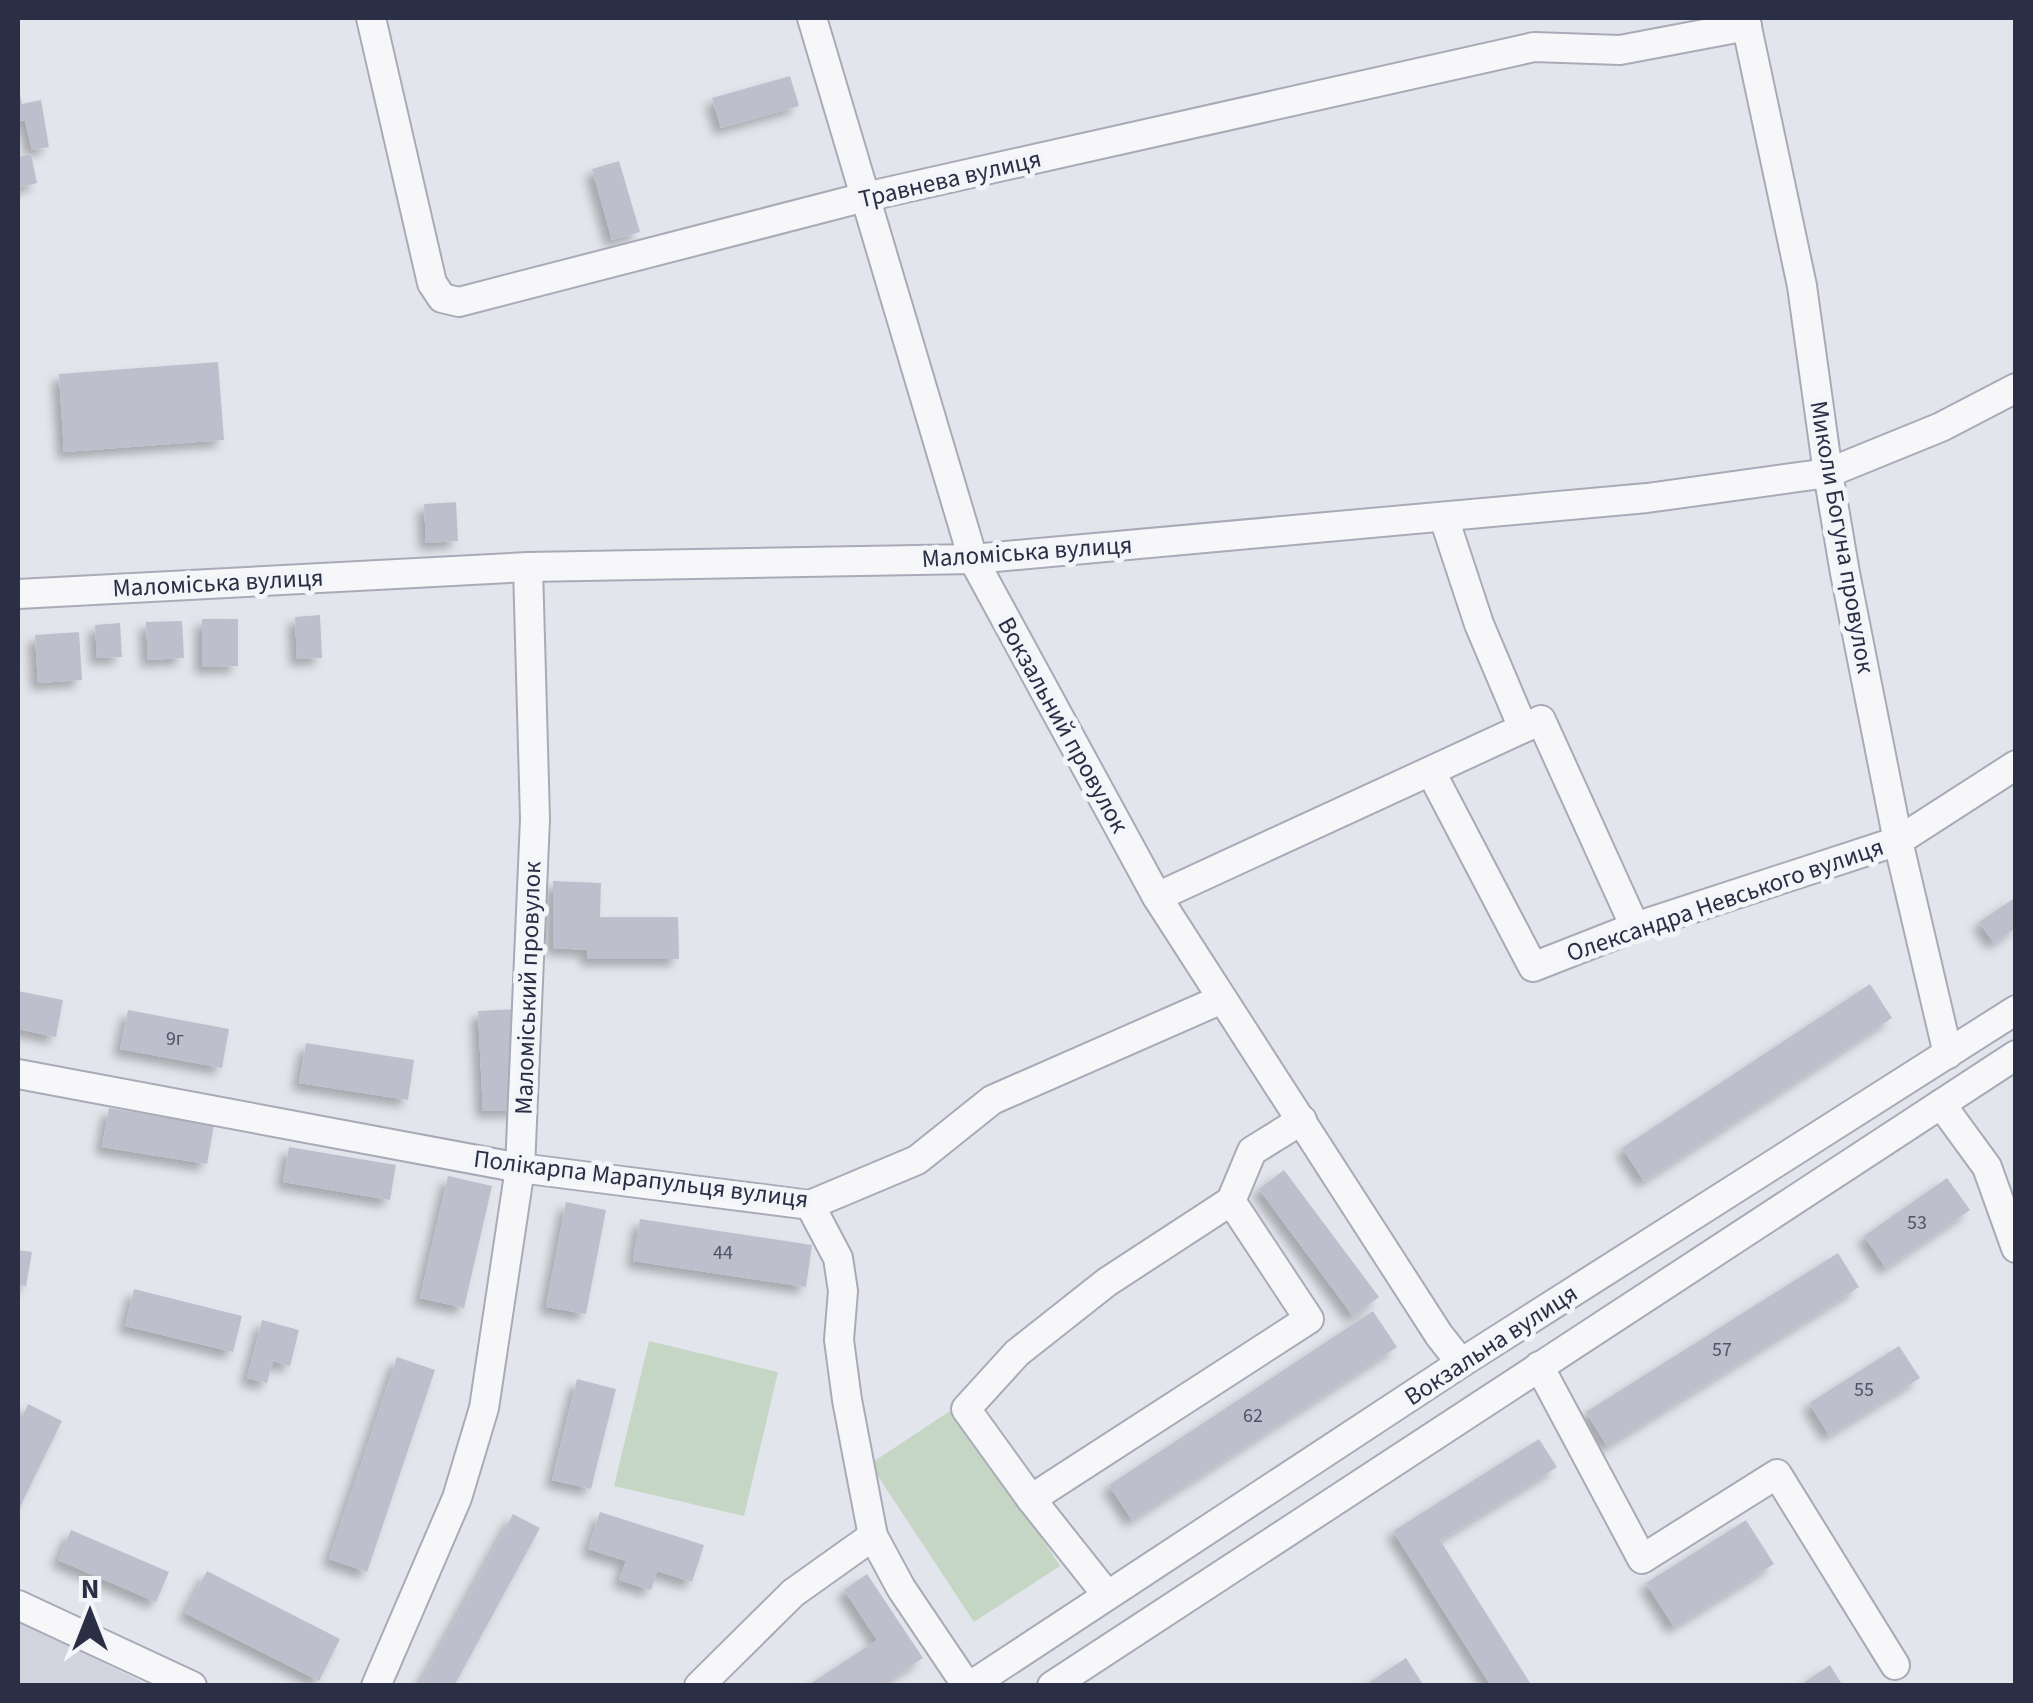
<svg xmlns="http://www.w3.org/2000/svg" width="2033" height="1703" font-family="'Source Sans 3',sans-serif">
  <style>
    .built { fill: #d1d4de }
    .green { fill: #c5d6c4 }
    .building { fill: #bdc0cc; filter: url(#shadow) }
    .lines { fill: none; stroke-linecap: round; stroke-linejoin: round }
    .minor-casing { stroke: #a8abb7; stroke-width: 32 }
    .minor { stroke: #f7f7fa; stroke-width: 28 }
    .labels { text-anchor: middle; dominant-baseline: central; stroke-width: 10; stroke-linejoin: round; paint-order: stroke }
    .number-label { font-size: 20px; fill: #4f5368 }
    .street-label { font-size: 25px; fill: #2a2f46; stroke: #f3f5f9 }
  </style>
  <defs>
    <filter id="shadow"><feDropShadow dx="-7" dy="7" stdDeviation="5" flood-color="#0004"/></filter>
  </defs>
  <rect width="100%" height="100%" fill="#e3e5ec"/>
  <path class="built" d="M18 1620 148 1685H18Z"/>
  <g class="green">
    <path d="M649 1341 778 1372 744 1516 614 1486Z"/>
    <path d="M956 1407 1060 1566 974 1622 870 1464Z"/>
  </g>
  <g class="building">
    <path d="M790 76 799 106 721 128 712 98Z"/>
    <path d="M19 89 22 104 41 100 49 147 32 150 25 120 18 122Z"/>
    <path d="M31 154 37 183 18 188V157Z"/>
    <path d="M619 161 640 232 612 240 592 169Z"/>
    <path d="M218 362 224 440 64 452 59 374Z"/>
    <path d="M456 502 458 541 426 543 424 504Z"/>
    <path d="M320 615 322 658 297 659 295 617Z"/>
    <path d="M202 619H238V666L202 667Z"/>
    <path d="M182 621 184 658 148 660 146 622Z"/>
    <path d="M120 623 122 657 97 658 95 625Z"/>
    <path d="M79 632 82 680 38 683 35 635Z"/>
    <path d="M553 881 601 883 600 917H678L679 959H588L587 950 553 948Z"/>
    <path d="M2016 897V928L1994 943 1979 922Z"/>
    <path d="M1870 984 1892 1018 1644 1181 1622 1148Z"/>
    <path d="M18 991 63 1000 56 1037 18 1029Z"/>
    <path d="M516 1009 520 1110 483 1111 478 1011Z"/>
    <path d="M128 1010 229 1029 222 1068 120 1049Z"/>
    <path d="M306 1043 414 1060 408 1100 299 1083Z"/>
    <path d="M109 1108 214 1125 207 1164 102 1147Z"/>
    <path d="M289 1147 396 1165 390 1200 283 1182Z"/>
    <path d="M1284 1170 1379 1297 1353 1316 1259 1189Z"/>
    <path d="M448 1176 492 1186 464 1308 420 1298Z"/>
    <path d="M1947 1178 1970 1210 1886 1268 1864 1236Z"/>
    <path d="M566 1202 606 1210 586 1314 546 1307Z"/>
    <path d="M640 1219 812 1245 806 1287 633 1261Z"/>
    <path d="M18 1250 32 1252 26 1286 18 1285Z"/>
    <path d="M1838 1253 1859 1287 1607 1446 1586 1412Z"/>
    <path d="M134 1289 242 1316 233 1352 125 1326Z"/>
    <path d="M1373 1311 1397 1347 1132 1520 1109 1485Z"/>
    <path d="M262 1320 299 1330 290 1366 273 1361 267 1383 247 1378Z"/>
    <path d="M1899 1346 1920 1378 1829 1435 1809 1403Z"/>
    <path d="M397 1357 435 1370 367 1572 329 1559Z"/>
    <path d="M577 1379 616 1389 591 1489 552 1480Z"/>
    <path d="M28 1404 62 1421 18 1511V1426Z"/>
    <path d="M1539 1439 1557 1467 1440 1540 1532 1686H1491L1393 1531Z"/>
    <path d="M600 1512 704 1545 692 1582 657 1571 651 1590 619 1580 626 1561 588 1549Z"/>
    <path d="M513 1514 540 1528 454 1686H419Z"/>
    <path d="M1746 1520 1774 1564 1674 1627 1646 1583Z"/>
    <path d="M71 1530 169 1572 156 1602 58 1560Z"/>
    <path d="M207 1571 340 1639 319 1681 185 1613Z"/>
    <path d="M867 1574 923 1658 881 1686H807L877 1640 844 1590Z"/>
    <path d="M1406 1658 1424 1686H1364Z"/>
    <path d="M1830 1665 1843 1686H1799Z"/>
  </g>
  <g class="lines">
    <defs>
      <g id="minor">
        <path d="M371 18 432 283 442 298 459 302 865 197 1534 47 1620 50 1747 26"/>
        <path d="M812 18 973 559 1157 897 1439 1335 1461 1363"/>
        <path d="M1745 18 1802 286 1828 473 1845 573 1898 841 1948 1054"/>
        <path d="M1444 518 1479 624 1523 728"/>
        <path d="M18 594 528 567 973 559 1647 498 1828 473 1941 427 2016 388"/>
        <path d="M1431 772 1533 967 1635 927 1898 841 2016 765"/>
        <path d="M1157 897 1541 720 1635 927"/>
        <path d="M18 1074 520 1168 810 1205 917 1160 992 1100 1222 999"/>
        <path d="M1941 1104 1987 1167 2016 1248"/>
        <path d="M810 1205 838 1258 843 1291 839 1340 847 1400 873 1536 901 1588 967 1686"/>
        <path d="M1539 1366 1642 1559 1777 1474 1895 1665"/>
        <path d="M1031 1499 1309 1319 1231 1201"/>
        <path d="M1107 1595 1031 1499 966 1409 1017 1353 1107 1282 1231 1201 1252 1151 1302 1120"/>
        <path d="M18 1605 192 1686"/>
        <path d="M376 1686 457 1498 484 1408 520 1168 535 819 528 567"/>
        <path d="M699 1686 793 1593 873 1536"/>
        <path d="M970 1686 1461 1363 2016 1010"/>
        <path d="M1052 1686 2016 1055"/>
      </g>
    </defs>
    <use href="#minor" class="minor-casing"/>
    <use href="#minor" class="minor"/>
  </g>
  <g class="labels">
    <g class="number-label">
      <text x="175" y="1039">9г</text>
      <text x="1917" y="1223">53</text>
      <text x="723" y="1253">44</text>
      <text x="1722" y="1350">57</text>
      <text x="1864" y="1390">55</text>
      <text x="1253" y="1416">62</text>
    </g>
    <g class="street-label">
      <text transform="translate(950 179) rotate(-13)">Травнева вулиця</text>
      <text transform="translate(1842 537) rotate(80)">Миколи Богуна провулок</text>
      <text transform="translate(1027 552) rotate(-4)">Маломіська вулиця</text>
      <text transform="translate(218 583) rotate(-3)">Маломіська вулиця</text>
      <text transform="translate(1063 725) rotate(61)">Вокзальний провулок</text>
      <text transform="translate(1725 900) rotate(-19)">Олександра Невського вулиця</text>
      <text transform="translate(528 988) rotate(-88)">Маломіський провулок</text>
      <text transform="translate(641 1179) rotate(7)">Полікарпа Марапульця вулиця</text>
      <text transform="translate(1491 1345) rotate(-33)">Вокзальна вулиця</text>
    </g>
  </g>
  <rect width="2033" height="1703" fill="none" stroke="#2a2f46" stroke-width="40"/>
  <g transform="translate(90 1613)" stroke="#f3f5f9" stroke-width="8" paint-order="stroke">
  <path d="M0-8L18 38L0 25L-18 38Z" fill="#2a2f46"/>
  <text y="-15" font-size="28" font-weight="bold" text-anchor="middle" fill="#2a2f46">N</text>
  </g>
</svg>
